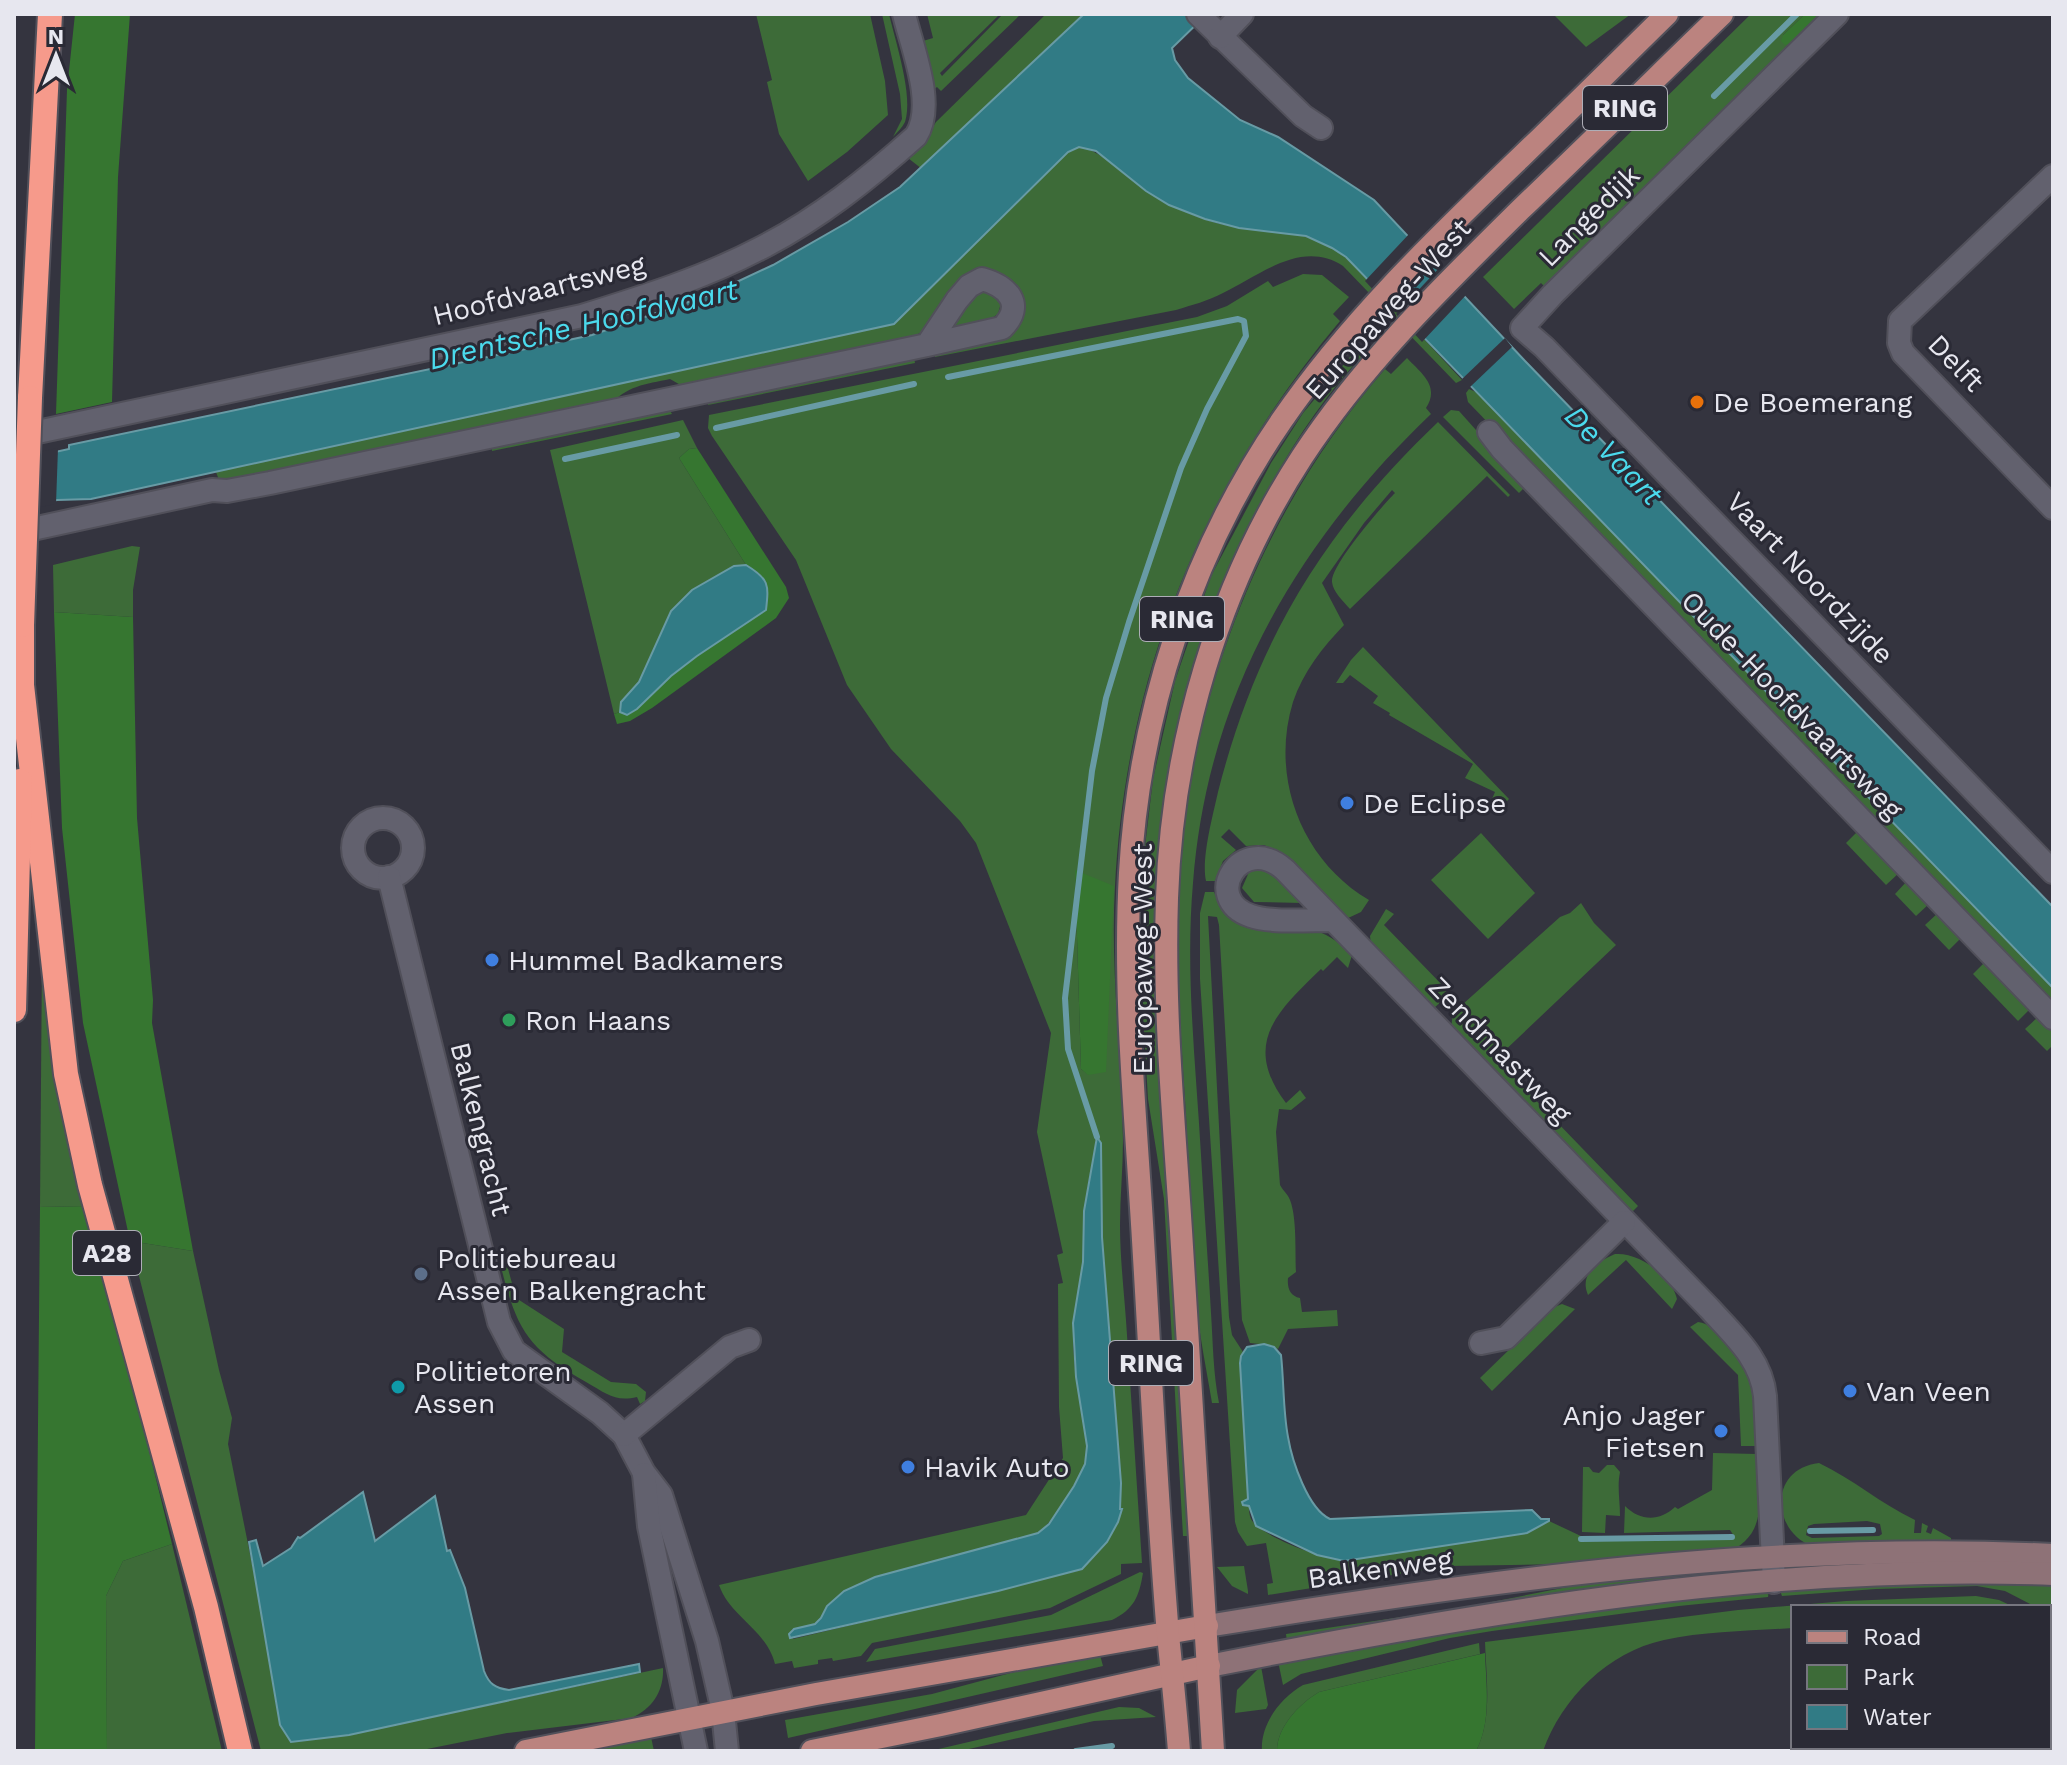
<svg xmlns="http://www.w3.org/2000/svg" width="2067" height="1765" font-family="'Work Sans',sans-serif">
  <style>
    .green { fill: #3d6b38; fill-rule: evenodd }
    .forest { fill: #367630 }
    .water { fill: #317b85; stroke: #689ba5; stroke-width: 2 }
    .pier { fill: #34343f }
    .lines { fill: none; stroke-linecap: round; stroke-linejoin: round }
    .stream { stroke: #689ba5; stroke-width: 6 }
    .minor-casing { stroke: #51505a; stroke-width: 26 }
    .secondary-casing { stroke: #51505a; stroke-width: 26 }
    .primary-casing { stroke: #51505a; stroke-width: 26 }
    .motorway-casing { stroke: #51505a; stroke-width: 28 }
    .minor { stroke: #62616e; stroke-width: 22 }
    .secondary { stroke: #8e7277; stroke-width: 22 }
    .primary { stroke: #bb837f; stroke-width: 22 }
    .motorway { stroke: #f69a8b; stroke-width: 24 }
    .motorway-bridge-casing { stroke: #51505a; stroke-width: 28; stroke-linecap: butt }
    .motorway-bridge { stroke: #f69a8b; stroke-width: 24 }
    .food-dot { fill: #e8710a; stroke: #2a2a35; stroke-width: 3 }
    .shop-dot { fill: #3f7fe0; stroke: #2a2a35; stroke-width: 3 }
    .leisure-dot { fill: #2e9e5b; stroke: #2a2a35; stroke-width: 3 }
    .service-dot { fill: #5c6f8a; stroke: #2a2a35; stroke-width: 3 }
    .culture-dot { fill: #0f9aa8; stroke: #2a2a35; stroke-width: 3 }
    .labels { text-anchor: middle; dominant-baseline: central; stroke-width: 6; stroke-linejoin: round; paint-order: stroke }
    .shield { fill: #2a2a35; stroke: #aeaeb7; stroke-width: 2 }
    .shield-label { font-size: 26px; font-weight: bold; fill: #e7e7ef }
    .street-label { font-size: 28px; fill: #e7e7ef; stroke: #2a2a35 }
    .poi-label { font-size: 28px; fill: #e7e7ef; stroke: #2a2a35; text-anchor: start }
    .water-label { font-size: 30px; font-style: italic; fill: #4bdaed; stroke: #2a2a35 }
  </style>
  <rect width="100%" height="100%" fill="#34343f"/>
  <g class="green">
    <path d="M756 14H870L885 81 888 115 847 152 808 181 779 134 767 82 772 80Z"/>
    <path d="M882 14H889C895 40 914 97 905 122 902 128 897 132 893 137L902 119 900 94Z"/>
    <path d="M927 14H1000L940 73 942 76 1003 14H1021L941 91 937 87 933 90 923 41 933 38Z"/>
    <path d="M1046 14H1084L922 169 908 158 925 140 936 122Z"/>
    <path d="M1553 14H1631L1586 47Z"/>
    <path d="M1751 14H1805L1783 35 1797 41 1545 287 1541 283 1514 309 1483 277Z"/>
    <path d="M1079 147C1100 147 1146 194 1172 206 1192 215 1214 224 1236 227 1290 235 1313 228 1357 267L1462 380 1456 383 1343 266C1302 239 1260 275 1223 293 1208 301 1192 305 1176 310L935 357V353L1014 322 994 274 920 333 904 341 684 387 670 379C646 384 625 386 610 406L235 482 219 480 216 472 894 324 1068 152Z"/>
    <path d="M1303 274 1322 275 1349 297 1333 314 1340 321C1203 484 1126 673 1115 886 1110 971 1122 1055 1123 1140 1123 1168 1120 1197 1120 1225 1120 1262 1125 1299 1127 1335 1132 1411 1137 1487 1142 1563L1121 1564V1574L1050 1608 872 1643 861 1656 833 1661 832 1658 818 1660V1664L794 1668 792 1661 775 1664C766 1629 730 1617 719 1585L1026 1515 1063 1458 1059 1407 1058 1284 1063 1283 1057 1255 1063 1253 1037 1132 1051 1033 976 843 960 821 891 749 847 685 796 560 712 436 708 428 709 415 1197 317 1227 306 1268 281 1273 287ZM1075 871 1089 1075 1081 1069ZM1101 1143 1102 1237 1121 1483 1120 1510H1122L1107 1542 1081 1570 793 1639 791 1630 815 1624 821 1618 827 1606 844 1591 875 1577 1038 1533C1057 1517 1079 1487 1085 1463 1092 1435 1079 1405 1076 1378 1074 1361 1072 1340 1074 1323 1075 1303 1081 1283 1083 1263 1086 1222 1082 1181 1101 1143Z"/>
    <path d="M986 290 993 291 1001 303 998 314 992 318 953 327 973 297Z"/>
    <path d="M1360 345 1366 352C1263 458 1191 639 1166 784 1157 838 1157 893 1155 948L1189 1536H1183L1164 1199 1148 1099 1142 996 1144 855 1153 779 1175 681 1211 576 1271 463 1303 413Z"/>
    <path d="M914 358 915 363 708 405 709 401Z"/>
    <path d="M1407 358C1422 374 1440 386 1426 408L1431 414C1297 542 1207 696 1193 883 1185 974 1196 1065 1201 1155 1204 1208 1208 1260 1211 1313 1213 1343 1213 1373 1219 1403H1212C1207 1372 1200 1339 1197 1309 1189 1245 1189 1180 1186 1116 1181 1037 1175 959 1179 880 1190 694 1262 510 1385 369L1391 374Z"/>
    <path d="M1469 389 1478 393 2053 988V1006L1468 402 1466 393Z"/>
    <path d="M669 409 672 414 492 451V447Z"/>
    <path d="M1451 410 1459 411 1526 486 1519 493 1443 417Z"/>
    <path d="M683 420 697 448 689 449 679 458 746 565 734 566 692 590 671 611 639 682 621 701 620 712 614 714 550 450Z"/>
    <path d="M1438 422 1510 495 1508 497 1487 476 1350 609C1343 601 1333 592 1332 582 1330 566 1382 506 1395 493L1392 490 1364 523 1322 583 1344 625C1323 647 1303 672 1293 702 1270 777 1301 860 1369 900L1361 912 1346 919 1280 852 1264 845 1246 846 1229 829 1221 837 1236 850 1223 861 1215 881H1206C1201 859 1213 815 1218 792 1257 639 1324 531 1438 422Z"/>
    <path d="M132 546 140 547 133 590V617L54 612 53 565Z"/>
    <path d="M1363 647 1509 799 1502 806 1492 799 1495 792 1465 778 1473 764 1389 715 1390 713 1373 703 1378 696 1350 675 1343 683H1336L1351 660Z"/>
    <path d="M1859 830 1900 872 1886 885 1846 843Z"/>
    <path d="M1481 833 1535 893 1488 939 1431 880Z"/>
    <path d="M1264 867 1272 871 1303 903 1254 902 1242 888 1249 872Z"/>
    <path d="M1908 880 1930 903 1916 916 1895 894Z"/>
    <path d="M1205 892H1214C1236 945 1272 921 1316 931 1330 935 1342 945 1352 955L1348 968 1337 957 1323 971 1321 969C1278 1011 1241 1043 1286 1103L1300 1090 1306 1098 1291 1110 1279 1109 1276 1132 1280 1185C1283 1191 1288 1194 1290 1200 1297 1218 1295 1252 1296 1272L1288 1278C1287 1288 1290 1296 1300 1298L1302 1312 1337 1310 1338 1326 1288 1329 1278 1349 1269 1345 1250 1343 1242 1320 1219 925 1217 917 1208 916 1229 1317 1232 1335 1243 1352 1240 1363 1248 1500 1243 1504 1249 1506C1249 1510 1249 1514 1251 1519 1261 1537 1324 1559 1344 1561L1527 1533 1549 1521 1583 1537 1734 1536 1730 1530 1624 1533 1625 1506C1640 1521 1659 1522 1675 1507L1678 1509 1712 1490 1713 1453 1757 1454C1759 1495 1771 1537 1723 1554L1563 1564 1448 1566 1268 1595 1267 1584 1273 1583 1266 1543 1247 1546 1238 1532 1235 1522 1200 979V913Z"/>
    <path d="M1581 903 1594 923 1616 945 1499 1056 1498 1061 1638 1206 1631 1213 1451 1028 1453 1013 1560 917 1570 913Z"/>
    <path d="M1386 909 1394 914 1384 925 1447 990 1444 994 1446 997 1433 1009 1371 945 1370 936Z"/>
    <path d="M1939 912 1962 937 1949 950 1925 925Z"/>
    <path d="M42 955 89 1206 40 1207Z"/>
    <path d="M1986 961 2031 1008 2018 1021 1973 974Z"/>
    <path d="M2039 1016 2053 1030V1045L2047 1051 2025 1029Z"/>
    <path d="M130 1241 193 1251 219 1370 232 1418 228 1444 267 1639 280 1725 291 1742 349 1735 663 1668C664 1691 653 1708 632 1718L507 1733 417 1751H261Z"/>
    <path d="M1615 1254C1639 1252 1672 1276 1677 1299L1672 1309 1626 1260 1588 1295C1579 1274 1597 1262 1615 1254Z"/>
    <path d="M499 1259 504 1260 507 1265 516 1298 564 1329 562 1352 611 1382 636 1384 646 1392 645 1401 640 1404 637 1397C615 1402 607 1394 586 1382 524 1347 516 1327 499 1259Z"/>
    <path d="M1562 1304 1575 1309 1492 1391 1480 1378 1552 1308Z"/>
    <path d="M1698 1322C1709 1323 1715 1332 1723 1340 1756 1374 1754 1401 1757 1446H1741L1738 1375 1690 1327Z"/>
    <path d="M1819 1463C1853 1479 1881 1504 1915 1520L1914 1533H1921L1922 1523 1928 1526 1926 1532 1931 1534 1933 1528 1951 1538V1547L1811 1546C1771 1529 1769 1469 1819 1463ZM1867 1521 1880 1524 1882 1534 1879 1536 1812 1538 1806 1535 1808 1526 1814 1524Z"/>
    <path d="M1607 1465H1614L1620 1472C1617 1487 1620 1500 1620 1516L1606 1515 1605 1533 1582 1532 1583 1467H1589L1593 1472 1599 1473Z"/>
    <path d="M172 1544 222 1751H107L106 1596 123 1561Z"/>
    <path d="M1244 1566 1248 1591V1594L1232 1586 1217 1567Z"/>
    <path d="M1692 1568 1693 1574 1287 1642 1286 1634 1456 1609 1649 1571Z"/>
    <path d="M1140 1572 1143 1573C1139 1597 1134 1609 1112 1620L866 1662 875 1649 1051 1615Z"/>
    <path d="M1893 1580 2053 1584V1615L2049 1613V1607H2036L2005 1591 1977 1586 1876 1589 1782 1596 1779 1588Z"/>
    <path d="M1769 1589 1768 1597 1679 1606 1492 1631 1450 1638 1301 1674 1283 1685 1278 1661C1441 1630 1605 1607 1769 1589Z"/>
    <path d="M1976 1596 1999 1600 2014 1607H1793V1628C1751 1631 1706 1631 1664 1640 1608 1652 1562 1698 1543 1751H1476C1493 1719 1486 1676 1485 1642L1738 1610 1846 1601Z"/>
    <path d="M1479 1643 1480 1654 1319 1692C1299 1704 1277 1727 1277 1751H1262C1260 1725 1280 1698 1303 1685Z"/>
    <path d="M1100 1655 1103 1666 788 1738 785 1720 932 1694 1033 1667Z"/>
    <path d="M1261 1666 1268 1705 1266 1709 1235 1713 1237 1690Z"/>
    <path d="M1119 1707 1139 1708 1156 1717 1094 1721 960 1751H930Z"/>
    <path d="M651 1737 654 1751H584Z"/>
  </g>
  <g class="forest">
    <path d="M75 14H130L118 177 112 402 56 414 67 90Z"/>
    <path d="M1805 14H1825L1797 41 1785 45 1781 41 1783 35Z"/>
    <path d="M697 448 786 587 789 598 776 618 652 708 630 721 617 724 614 714 620 712 627 715 637 709 671 676 697 656 766 610C767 583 770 580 746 565L679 458 689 449Z"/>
    <path d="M54 612 133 617 137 818 153 1000 152 1023 193 1251 130 1241 83 1023 62 828Z"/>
    <path d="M1075 870 1114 886 1106 1072 1088 1075 1081 1069Z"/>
    <path d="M89 1206 172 1544 123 1561 106 1596 107 1751H35L40 1207Z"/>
    <path d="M1485 1653C1486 1684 1492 1722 1476 1751H1277C1277 1727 1299 1704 1319 1692Z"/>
  </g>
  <g class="water">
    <path d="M1084 14H1207L1172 48 1175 60 1188 78 1240 120 1278 137 1374 200 1526 362 2053 907V988L1346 257 1332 248 1306 236 1239 228 1205 219 1169 205 1146 191 1096 151 1079 147 1068 152 894 324 91 499 57 500 14 508V461L69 449V445L592 335 709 295 773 265 848 222 900 187Z"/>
    <path d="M746 565C769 579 769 584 766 610L697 656 671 676 637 709 627 715 620 712 621 702 639 682 671 611 692 590 734 566Z"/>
    <path d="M1097 1137 1101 1143 1102 1237 1121 1483 1120 1509H1122L1118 1522 1107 1542 1082 1569 998 1591 790 1638 789 1634 794 1629 815 1624 821 1618 827 1606 844 1591 875 1577 1038 1533 1049 1524 1074 1486 1085 1464 1087 1446 1076 1377 1073 1323 1083 1262 1084 1211Z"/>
    <path d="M1264 1344 1274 1347 1281 1355C1284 1382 1283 1411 1288 1437 1292 1461 1308 1509 1330 1519L1532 1510 1541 1519H1549V1521L1527 1533 1344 1561 1317 1555 1256 1526 1249 1506 1243 1505 1242 1502 1248 1499 1240 1363 1241 1356 1247 1347Z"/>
    <path d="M363 1492 375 1541 435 1496 447 1551 450 1550 465 1588 484 1671C489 1684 495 1688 509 1690L639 1664 640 1672 349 1735 291 1742 280 1725 249 1542 256 1540 263 1566 291 1548 298 1537 300 1538Z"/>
  </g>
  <g class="pier">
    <path d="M1410 233 1436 261 1391 309 1365 281Z"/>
    <path d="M1441 266 1467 294 1422 342 1396 314Z"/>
    <path d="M1505 338 1512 347 1469 388 1462 379Z"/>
    <path d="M58 448 56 504 14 512V457Z"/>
  </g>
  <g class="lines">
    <g class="stream">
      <path d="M1714 96 1797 14"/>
      <path d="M948 377 1238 319 1244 321 1246 336 1207 409 1181 468 1129 622 1106 698 1092 771 1065 998 1068 1049 1097 1137"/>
      <path d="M716 428 914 384"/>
      <path d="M565 459 677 435"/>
      <path d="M1810 1531 1873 1530"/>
      <path d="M1581 1539 1732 1537"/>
      <path d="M1076 1751 1112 1746"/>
    </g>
    <defs>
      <g id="minor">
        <path d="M1198 14 1303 116 1321 128"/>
        <path d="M1837 14 1553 294 1522 328 1544 347 2053 872"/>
        <path d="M1220 37 1242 14"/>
        <path d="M2053 176 1900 321 1899 343 1903 353 2053 508"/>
        <path d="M1489 432 1502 449 2053 1018"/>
        <path d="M14 437 582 316C643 297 704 278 761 248 818 219 868 179 916 136 936 105 912 48 904 14"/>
        <path d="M14 533 212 490 227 491 270 483 927 345 1002 328C1026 304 1007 286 982 279L969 286 957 300 927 345"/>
        <circle cx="383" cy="848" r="30"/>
        <path d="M389 877 499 1322 514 1351 600 1413 624 1435 644 1473 661 1495 707 1641 723 1711 727 1751"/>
        <path d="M1332 920C1309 920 1272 923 1251 916 1200 899 1241 831 1285 870L1709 1308C1733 1335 1761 1358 1765 1396L1774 1582"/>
        <path d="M1481 1343 1506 1338 1624 1222"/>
        <path d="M624 1435 730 1347 749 1340"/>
        <path d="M644 1474 649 1526 696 1751"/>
      </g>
      <g id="secondary">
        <path d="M1207 1626C1487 1580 1769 1541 2053 1555"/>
        <path d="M1209 1666C1486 1611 1770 1563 2053 1574"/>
      </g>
      <g id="primary">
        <path d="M526 1751 816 1694 1207 1626"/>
        <path d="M812 1751 941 1725 1209 1666"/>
        <path d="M1179 1751C1176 1712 1172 1674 1168 1635 1157 1504 1151 1372 1143 1240 1136 1118 1123 995 1130 873 1139 714 1191 552 1282 420 1350 321 1436 239 1522 156 1571 109 1619 61 1667 14"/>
        <path d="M1213 1751C1203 1583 1192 1415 1182 1247 1175 1131 1163 1014 1167 898 1172 744 1218 586 1302 457 1362 365 1442 287 1520 210 1588 145 1655 79 1722 14"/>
      </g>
      <g id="motorway">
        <path d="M30 398 50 14"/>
        <path d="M22 685 66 1074 90 1185 206 1607 240 1751"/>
        <path d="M22 700V625"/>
        <path d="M14 1010 20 781"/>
      </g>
    </defs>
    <use href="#minor" class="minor-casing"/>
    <use href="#secondary" class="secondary-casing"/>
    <use href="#primary" class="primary-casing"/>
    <use href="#motorway" class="motorway-casing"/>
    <use href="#minor" class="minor"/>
    <use href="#secondary" class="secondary"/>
    <use href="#primary" class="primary"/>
    <use href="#motorway" class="motorway"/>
    <defs>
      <path id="motorway-bridge" d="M22 625 30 398"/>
    </defs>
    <use href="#motorway-bridge" class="motorway-bridge-casing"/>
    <use href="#motorway-bridge" class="motorway-bridge"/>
  </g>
  <circle class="food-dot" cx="1697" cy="402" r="8"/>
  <g class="shop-dot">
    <circle cx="1347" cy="803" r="8"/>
    <circle cx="492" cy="960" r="8"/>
    <circle cx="1850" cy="1391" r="8"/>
    <circle cx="1721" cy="1431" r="8"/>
    <circle cx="908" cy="1467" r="8"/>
  </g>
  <circle class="leisure-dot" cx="509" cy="1020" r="8"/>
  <circle class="service-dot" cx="421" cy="1274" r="8"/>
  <circle class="culture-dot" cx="398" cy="1387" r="8"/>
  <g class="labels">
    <g class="shield">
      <rect x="1583" y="86" width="84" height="44" rx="6"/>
      <rect x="1140" y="597" width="84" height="44" rx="6"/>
      <rect x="73" y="1231" width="68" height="44" rx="6"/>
      <rect x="1109" y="1341" width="84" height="44" rx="6"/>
    </g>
    <g class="shield-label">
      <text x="1625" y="108">RING</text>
      <text x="1182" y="619">RING</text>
      <text x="107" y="1253">A28</text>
      <text x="1151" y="1363">RING</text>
    </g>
    <g class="street-label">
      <text transform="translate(1589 216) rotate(-45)">Langedijk</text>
      <text transform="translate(539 290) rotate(-14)">Hoofdvaartsweg</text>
      <text transform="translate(1388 309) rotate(-48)">Europaweg-West</text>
      <text transform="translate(1956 363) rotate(46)">Delft</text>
      <text transform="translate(1810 578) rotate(46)">Vaart Noordzijde</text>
      <text transform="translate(1792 705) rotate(46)">Oude-Hoofdvaartsweg</text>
      <text transform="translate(1142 959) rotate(-90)">Europaweg-West</text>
      <text transform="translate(1500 1050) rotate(46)">Zendmastweg</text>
      <text transform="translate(481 1129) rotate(76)">Balkengracht</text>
      <text transform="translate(1380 1569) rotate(-8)">Balkenweg</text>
    </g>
    <g class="poi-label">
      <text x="1713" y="402">De Boemerang</text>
      <text x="1363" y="803">De Eclipse</text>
      <text x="508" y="960">Hummel Badkamers</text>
      <text x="525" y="1020">Ron Haans</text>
      <text x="437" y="1258">Politiebureau<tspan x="437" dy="32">Assen Balkengracht</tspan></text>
      <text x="414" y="1371">Politietoren<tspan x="414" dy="32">Assen</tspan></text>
      <text x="1866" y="1391">Van Veen</text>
      <text x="1705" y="1415" text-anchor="end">Anjo Jager<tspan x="1705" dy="32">Fietsen</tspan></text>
      <text x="924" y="1467">Havik Auto</text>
    </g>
    <g class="water-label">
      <text transform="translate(583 324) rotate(-13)">Drentsche Hoofdvaart</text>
      <text transform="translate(1614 455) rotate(46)">De Vaart</text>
    </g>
  </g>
  <rect width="2067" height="1765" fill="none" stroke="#e7e7ef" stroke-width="32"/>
  <rect x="1791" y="1605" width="260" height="144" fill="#2a2a35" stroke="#76767f" stroke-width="2"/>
  <rect x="1807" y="1631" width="40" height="12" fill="#bb837f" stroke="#76767f" stroke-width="2"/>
  <text x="1863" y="1645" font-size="24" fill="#e7e7ef">Road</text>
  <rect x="1807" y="1665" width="40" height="24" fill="#3d6b38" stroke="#76767f" stroke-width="2"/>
  <text x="1863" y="1685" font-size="24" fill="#e7e7ef">Park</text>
  <rect x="1807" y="1705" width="40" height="24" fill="#317b85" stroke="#76767f" stroke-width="2"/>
  <text x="1863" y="1725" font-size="24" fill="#e7e7ef">Water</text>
  <g transform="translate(56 56)" stroke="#2a2a35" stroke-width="6" paint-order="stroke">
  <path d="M0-6L14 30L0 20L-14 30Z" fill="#e7e7ef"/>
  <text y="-12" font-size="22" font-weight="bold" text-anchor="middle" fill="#e7e7ef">N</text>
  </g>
</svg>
